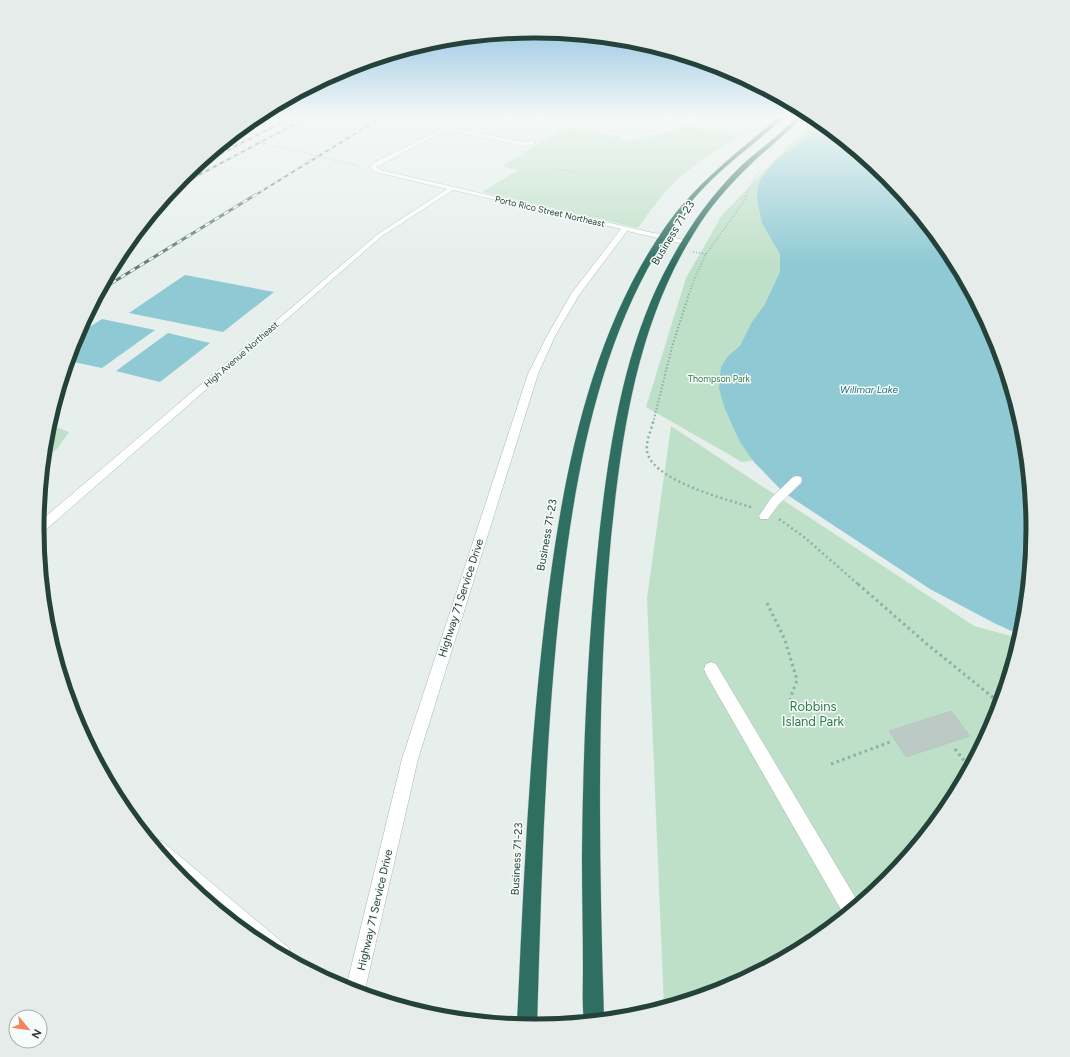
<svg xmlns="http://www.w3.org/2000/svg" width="1070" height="1057" font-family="Figtree,sans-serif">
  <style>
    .green { fill: #bfe0c8 }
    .water { fill: #8ec9d4 }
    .building { fill: #bbcac4; stroke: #b8c9c2 }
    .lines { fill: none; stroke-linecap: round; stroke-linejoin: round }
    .lane-casing { stroke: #a8b8b2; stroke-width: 1 }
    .street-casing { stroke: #a8b8b2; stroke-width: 1 }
    .highway-casing { stroke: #c2cac8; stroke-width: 1 }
    .path-far4 { stroke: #86b3a5; stroke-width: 1; stroke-dasharray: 1 1.5; stroke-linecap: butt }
    .path-far3 { stroke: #86b3a5; stroke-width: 1.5; stroke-dasharray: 1 2; stroke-linecap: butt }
    .path-far2 { stroke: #86b3a5; stroke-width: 2; stroke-dasharray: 1.5 2; stroke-linecap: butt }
    .path-far1 { stroke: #86b3a5; stroke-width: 2.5; stroke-dasharray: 2 3; stroke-linecap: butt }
    .path { stroke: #86b3a5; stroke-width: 3; stroke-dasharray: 2.5 3.5; stroke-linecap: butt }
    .lane { fill: #fff; fill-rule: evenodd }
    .street { fill: #fff; fill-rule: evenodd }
    .highway { fill: #2f6f62; fill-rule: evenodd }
    .rail-far1-casing { stroke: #5f7d75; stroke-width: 2 }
    .rail-casing { stroke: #5f7d75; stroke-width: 3 }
    .rail-far1 { stroke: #f7fbf9; stroke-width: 1.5; stroke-dasharray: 4; stroke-linecap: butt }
    .rail { stroke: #f7fbf9; stroke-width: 2; stroke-dasharray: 5.5; stroke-linecap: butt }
    .path-bridge { stroke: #86b3a5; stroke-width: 1; stroke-dasharray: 1 1.5; stroke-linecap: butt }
    .labels { text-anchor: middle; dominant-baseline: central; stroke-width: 3; stroke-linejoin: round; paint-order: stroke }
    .far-street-label { font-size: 9px; fill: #24423a; stroke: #f7fbf9 }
    .far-park-label { font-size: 9px; fill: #2d7a4b; stroke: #f7fbf9 }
    .far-water-label { font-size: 10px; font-style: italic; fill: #1c6f80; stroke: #f7fbf9 }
    .street-label { font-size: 11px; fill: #24423a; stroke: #f7fbf9 }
    .near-park-label { font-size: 13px; fill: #2d7a4b; stroke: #f7fbf9 }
    .rim { fill: none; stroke: #24423a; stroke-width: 5 }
  </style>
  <rect width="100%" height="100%" fill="#e6efeb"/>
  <g class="green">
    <path d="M814 117 834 133 793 281 771 458 742 462 646 407 686 278 722 215 808 126Z"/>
    <path d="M687 126 743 135C720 148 696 162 677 180 662 194 650 211 638 228L482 192 518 170 502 166 567 127 613 136 627 141 664 134Z"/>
    <path d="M671 426 974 626 1019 638 995 719 949 805 887 880 811 942 725 988 664 1007 647 598Z"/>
    <path d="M48 428H59L69 432 57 449 44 460Z"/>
  </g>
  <g class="water">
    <path d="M825 126 887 177 949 252 995 338 1023 432 1032 529 1023 626 1020 635 994 623 930 589 783 492 754 462 740 442 725 409 719 389 721 367 728 356 740 346 752 322 765 304 780 272V254L762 223 757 199 758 186 761 179 773 163 808 135Z"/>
    <path d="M185 275 274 292 223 332 129 313Z"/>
    <path d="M102 319 155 330 102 368 69 361 76 336Z"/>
    <path d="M168 333 210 343 160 382 116 371Z"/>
  </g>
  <path class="building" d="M951 711 970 736 906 757 889 731Z"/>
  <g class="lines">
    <defs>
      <g id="lane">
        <path d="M523 117H534L609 131 630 138 628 139 608 133Z"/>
        <path d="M797 476 801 477 802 480 801 483 779 504 768 519H760L759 516 771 498 793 477Z"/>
      </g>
      <g id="street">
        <path d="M466 117H472L451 128 525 142 533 141 536 143 525 146 447 130 376 167 380 170 684 240 688 242 684 244 627 231 579 295 555 336 538 374 418 759 364 994 346 988 402 759 528 374 547 336 571 294 621 229 453 190 382 236 42 533 38 535V523L378 234 447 189 376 172 369 167 377 161Z"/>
        <path d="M649 117H661L682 121 687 117H693L677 129 622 140V138L673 127 678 123Z"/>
        <path d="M711 662 716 664 858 902V904L844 915 706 674 704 669 706 664Z"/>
        <path d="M157 839 163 842 289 948 292 955 290 959 258 942 183 880 151 842Z"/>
      </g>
      <g id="highway">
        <path d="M779 117H784C764 136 741 153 721 171 702 188 686 206 673 227 592 345 570 503 556 643 544 770 541 897 537 1025L517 1024C523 898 528 772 542 646 558 504 582 346 666 226 697 182 738 152 779 117Z"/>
        <path d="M797 117H802C786 135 766 149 749 166 728 186 709 208 694 233 637 324 622 432 611 537 596 698 599 858 604 1019L584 1021C582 1004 583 986 583 968 583 931 582 894 582 856 583 746 588 637 600 528 610 442 624 352 663 275 684 234 709 197 742 165 760 149 780 135 797 117Z"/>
      </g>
    </defs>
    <use href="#lane" class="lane-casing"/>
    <use href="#street" class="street-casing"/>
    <use href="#highway" class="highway-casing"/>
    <g class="path-far4">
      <path d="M726 124 737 117"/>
      <path d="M783 151 821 123"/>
      <path d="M559 170H571L581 176"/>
      <path d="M746 196 750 185 761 170"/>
    </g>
    <g class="path-far3">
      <path d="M693 252 706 254"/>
      <path d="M689 295 695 277 706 254 745 200 747 195"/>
    </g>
    <path class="path-far2" d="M653 423 672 347 689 294"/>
    <g class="path-far1">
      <path d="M653 422C651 431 644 445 648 455 658 482 728 500 754 508"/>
      <path d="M779 519 804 537 859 585"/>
    </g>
    <g class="path">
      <path d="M858 584 928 645 1000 703"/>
      <path d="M767 603 785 640 797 680 790 699"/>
      <path d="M955 749 969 767"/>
      <path d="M831 764 890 742"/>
    </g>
    <use href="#lane" class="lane"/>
    <use href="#street" class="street"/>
    <use href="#highway" class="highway"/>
    <defs>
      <g id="rail-far1">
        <path d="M195 167 292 117"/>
        <path d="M174 188 308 117"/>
        <path d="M254 196 382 117"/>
      </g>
      <path id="rail" d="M102 289 255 195"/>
    </defs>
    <use href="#rail-far1" class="rail-far1-casing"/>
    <use href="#rail" class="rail-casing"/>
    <use href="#rail-far1" class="rail-far1"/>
    <use href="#rail" class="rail"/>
    <path class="path-bridge" d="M233 136 359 166"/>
  </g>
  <linearGradient id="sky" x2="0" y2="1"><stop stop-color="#84bce0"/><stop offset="0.44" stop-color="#f4f8f6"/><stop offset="1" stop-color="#f4f8f6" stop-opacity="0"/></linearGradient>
  <rect width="1070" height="265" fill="url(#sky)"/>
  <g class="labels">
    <g class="far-street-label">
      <text transform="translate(550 211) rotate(13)">Porto Rico Street Northeast</text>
      <text transform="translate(241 354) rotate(-41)">High Avenue Northeast</text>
    </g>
    <g class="far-park-label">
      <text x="719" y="378">Thompson Park</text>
    </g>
    <g class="far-water-label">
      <text x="869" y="389">Willmar Lake</text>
    </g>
    <g class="street-label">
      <text transform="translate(673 233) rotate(-59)">Business 71-23</text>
      <text transform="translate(547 535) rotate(-80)">Business 71-23</text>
      <text transform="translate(461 598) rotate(-72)">Highway 71 Service Drive</text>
      <text transform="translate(517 859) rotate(-87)">Business 71-23</text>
      <text transform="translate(375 910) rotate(-77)">Highway 71 Service Drive</text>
    </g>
    <g class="near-park-label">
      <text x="813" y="706">Robbins<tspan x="813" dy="15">Island Park</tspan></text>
    </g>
  </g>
  <path d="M0 0H1070V1057H0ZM534 38H536A490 490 0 0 1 1026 528V529A490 490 0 0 1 536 1019H534A490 490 0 0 1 44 529V528A490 490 0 0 1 534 38Z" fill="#e6ecea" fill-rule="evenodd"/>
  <path class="rim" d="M534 38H536A490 490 0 0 1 1026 528V529A490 490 0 0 1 536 1019H534A490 490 0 0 1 44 529V528A490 490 0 0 1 534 38Z"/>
  <g transform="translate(28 1029) rotate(119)"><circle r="19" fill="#f7fbf9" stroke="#a3b1ad"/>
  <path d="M0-3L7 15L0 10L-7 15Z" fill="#f4845f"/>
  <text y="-6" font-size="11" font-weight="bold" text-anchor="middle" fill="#24423a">N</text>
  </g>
</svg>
